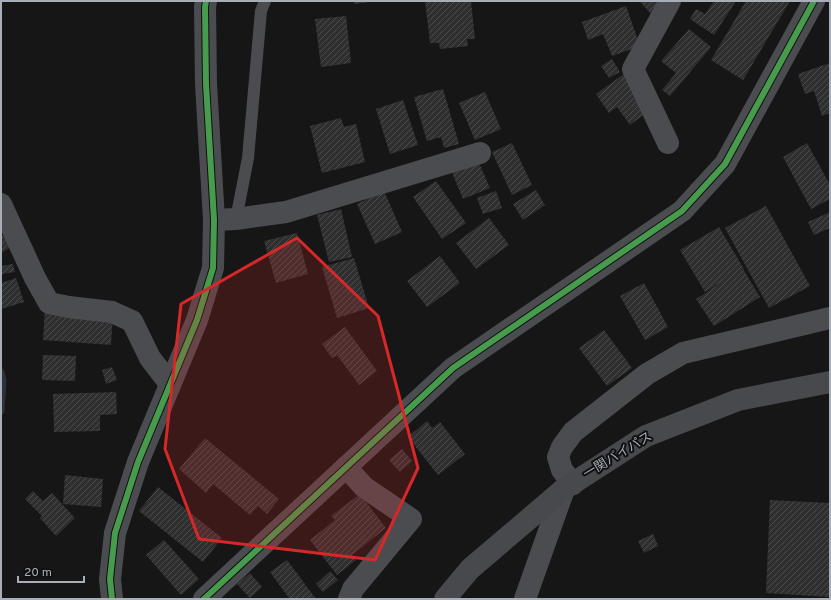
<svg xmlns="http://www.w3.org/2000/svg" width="831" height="600" font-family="Overpass,'Noto Sans JP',sans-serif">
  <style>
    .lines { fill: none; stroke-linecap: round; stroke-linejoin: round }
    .stream { stroke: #2a3238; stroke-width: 7 }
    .building { fill: url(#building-hatch) }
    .service { stroke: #4b4c4f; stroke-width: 12 }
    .minor { stroke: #4b4c4f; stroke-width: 22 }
    .trunk { stroke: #48494c; stroke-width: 22 }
    .cycleway-casing { stroke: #101012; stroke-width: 8 }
    .cycleway { stroke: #469c4c; stroke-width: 6 }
    .marked { fill: #d62828; fill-opacity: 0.2; stroke: #d62828; stroke-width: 3; stroke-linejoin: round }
    .labels { text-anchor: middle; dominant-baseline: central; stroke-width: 4; stroke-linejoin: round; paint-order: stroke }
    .street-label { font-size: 13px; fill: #a8aeb7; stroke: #101012 }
  </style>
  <defs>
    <pattern id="building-hatch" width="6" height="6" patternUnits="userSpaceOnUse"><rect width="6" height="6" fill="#2f2f30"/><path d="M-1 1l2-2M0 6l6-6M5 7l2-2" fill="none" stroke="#4a4b4c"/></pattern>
  </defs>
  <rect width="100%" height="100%" fill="#161616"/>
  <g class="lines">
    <path class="stream" d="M1 372 3 380 1 411"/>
  </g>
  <g class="building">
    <path d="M354 1H370V2L354 4Z"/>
    <path d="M425 1H471L475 39H467L468 46 440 49 439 43H430Z"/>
    <path d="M641 1H661L654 17 640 2Z"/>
    <path d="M714 1H736L714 35 690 19 696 9 705 14Z"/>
    <path d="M746 1H790L743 80 711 60Z"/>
    <path d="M626 6 640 46 612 56 603 34 588 40 582 22Z"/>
    <path d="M346 16 351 63 321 67 315 19Z"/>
    <path d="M689 29 711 47 670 96 662 90 676 73 661 61Z"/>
    <path d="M612 59 620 72 609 78 601 66Z"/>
    <path d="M830 63V113L822 116 814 91 805 94 798 74Z"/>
    <path d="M628 71 654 107 630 125 617 107 609 113 596 94Z"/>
    <path d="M443 89 459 144 444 148 441 137 427 141 414 97Z"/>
    <path d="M485 92 501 129 475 140 459 103Z"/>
    <path d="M403 100 418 145 390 154 376 109Z"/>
    <path d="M341 118 344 127 356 124 365 162 322 173 310 126Z"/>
    <path d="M512 143 532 185 512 195 492 152Z"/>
    <path d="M807 143 830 185V199L811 209 783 157Z"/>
    <path d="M476 156 490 188 463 199 450 168Z"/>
    <path d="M436 181 466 223 442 239 413 197Z"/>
    <path d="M536 190 545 205 523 220 513 204Z"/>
    <path d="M384 191 402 232 375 244 357 204Z"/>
    <path d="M496 191 502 208 483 214 477 198Z"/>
    <path d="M766 206 810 286 769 308 725 228Z"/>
    <path d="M341 209 352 257 329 262 317 215Z"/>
    <path d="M830 212V228L814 235 808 222Z"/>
    <path d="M489 218 509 245 476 269 456 243Z"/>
    <path d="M719 227 744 269H743L760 297 714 326 696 299 724 281 705 292 680 250Z"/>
    <path d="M1 233 11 247 1 253Z"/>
    <path d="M297 233 308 274 276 283 264 241Z"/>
    <path d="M440 256 460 283 427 307 407 281Z"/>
    <path d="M354 258 369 308 337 318 322 267Z"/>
    <path d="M13 264 15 272 1 274V266Z"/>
    <path d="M16 278 24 302 1 309V283Z"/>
    <path d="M644 283 668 327 645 340 620 296Z"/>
    <path d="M45 308 113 313 111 345 43 340Z"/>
    <path d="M345 327 377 371 359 385 337 355 332 358 322 344Z"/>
    <path d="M604 330 632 368 607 386 579 348Z"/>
    <path d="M43 355 76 356 75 381 42 380Z"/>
    <path d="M112 367 117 380 106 384 102 370Z"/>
    <path d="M116 392 117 414 100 415V431L54 432 53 394Z"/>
    <path d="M427 421 432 428 440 422 465 454 438 475 408 437Z"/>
    <path d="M205 438 279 499 267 514 258 506 250 515 213 484 206 493 179 469Z"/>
    <path d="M402 449 412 461 400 472 389 460Z"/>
    <path d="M65 475 103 479 101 507 63 504Z"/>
    <path d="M158 487 222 538 203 562 139 511Z"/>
    <path d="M33 491 43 501 52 493 75 518 56 536 40 518 42 516 25 499Z"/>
    <path d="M360 494 386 528 352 555 356 560 337 575 310 540 335 520 331 516Z"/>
    <path d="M770 500 830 503V597L766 593Z"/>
    <path d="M653 534 658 546 644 553 638 541Z"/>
    <path d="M164 540 199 579 181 595 146 555Z"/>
    <path d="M287 560 316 599H288L289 598 270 572Z"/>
    <path d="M330 571 338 580 323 592 316 584Z"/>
    <path d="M250 573 262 587 250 598 237 584Z"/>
  </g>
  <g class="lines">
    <path class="service" d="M236 219 248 158 261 11 265 1"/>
    <g class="minor">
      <path d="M668 143 633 69 670 1"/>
      <path d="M1 204 35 278 49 303 69 307 112 312 132 321 150 358 170 384"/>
      <path d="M214 220 236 219 286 212 480 153"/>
      <path d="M346 467 364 487 411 519 353 589 349 599"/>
      <path d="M573 484 562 470 558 457 562 447 573 432 647 374 683 353 830 318"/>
      <path d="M112 599 110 579 115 533 138 462 197 320 213 268 214 220 206 84 205 7 206 1"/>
      <path d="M204 599 453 368 682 211 725 164 814 1"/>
      <path d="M525 599 564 489"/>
    </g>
    <path class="trunk" d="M445 599 470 569 564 489 646 436 738 400 830 382"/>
    <defs>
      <g id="cycleway">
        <path d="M112 599 110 579 115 533 138 462 197 320 213 268 214 220 206 84 205 7 206 1"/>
        <path d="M204 599 453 368 682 211 725 164 814 1"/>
      </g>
    </defs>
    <use href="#cycleway" class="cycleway-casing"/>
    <use href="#cycleway" class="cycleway"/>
  </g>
  <path class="marked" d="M297 238 378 316 418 468 375 560 199 539 165 449 181 304Z"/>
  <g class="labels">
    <g class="street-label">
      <text transform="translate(618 456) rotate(-31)">一関バイパス</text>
    </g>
  </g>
  <rect width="831" height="600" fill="none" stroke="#a8aeb7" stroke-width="4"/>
  <path d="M18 576v6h66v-6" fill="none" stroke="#a8aeb7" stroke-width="2"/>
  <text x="24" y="576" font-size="12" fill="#a8aeb7" stroke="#101012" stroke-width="3" paint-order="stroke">20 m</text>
</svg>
